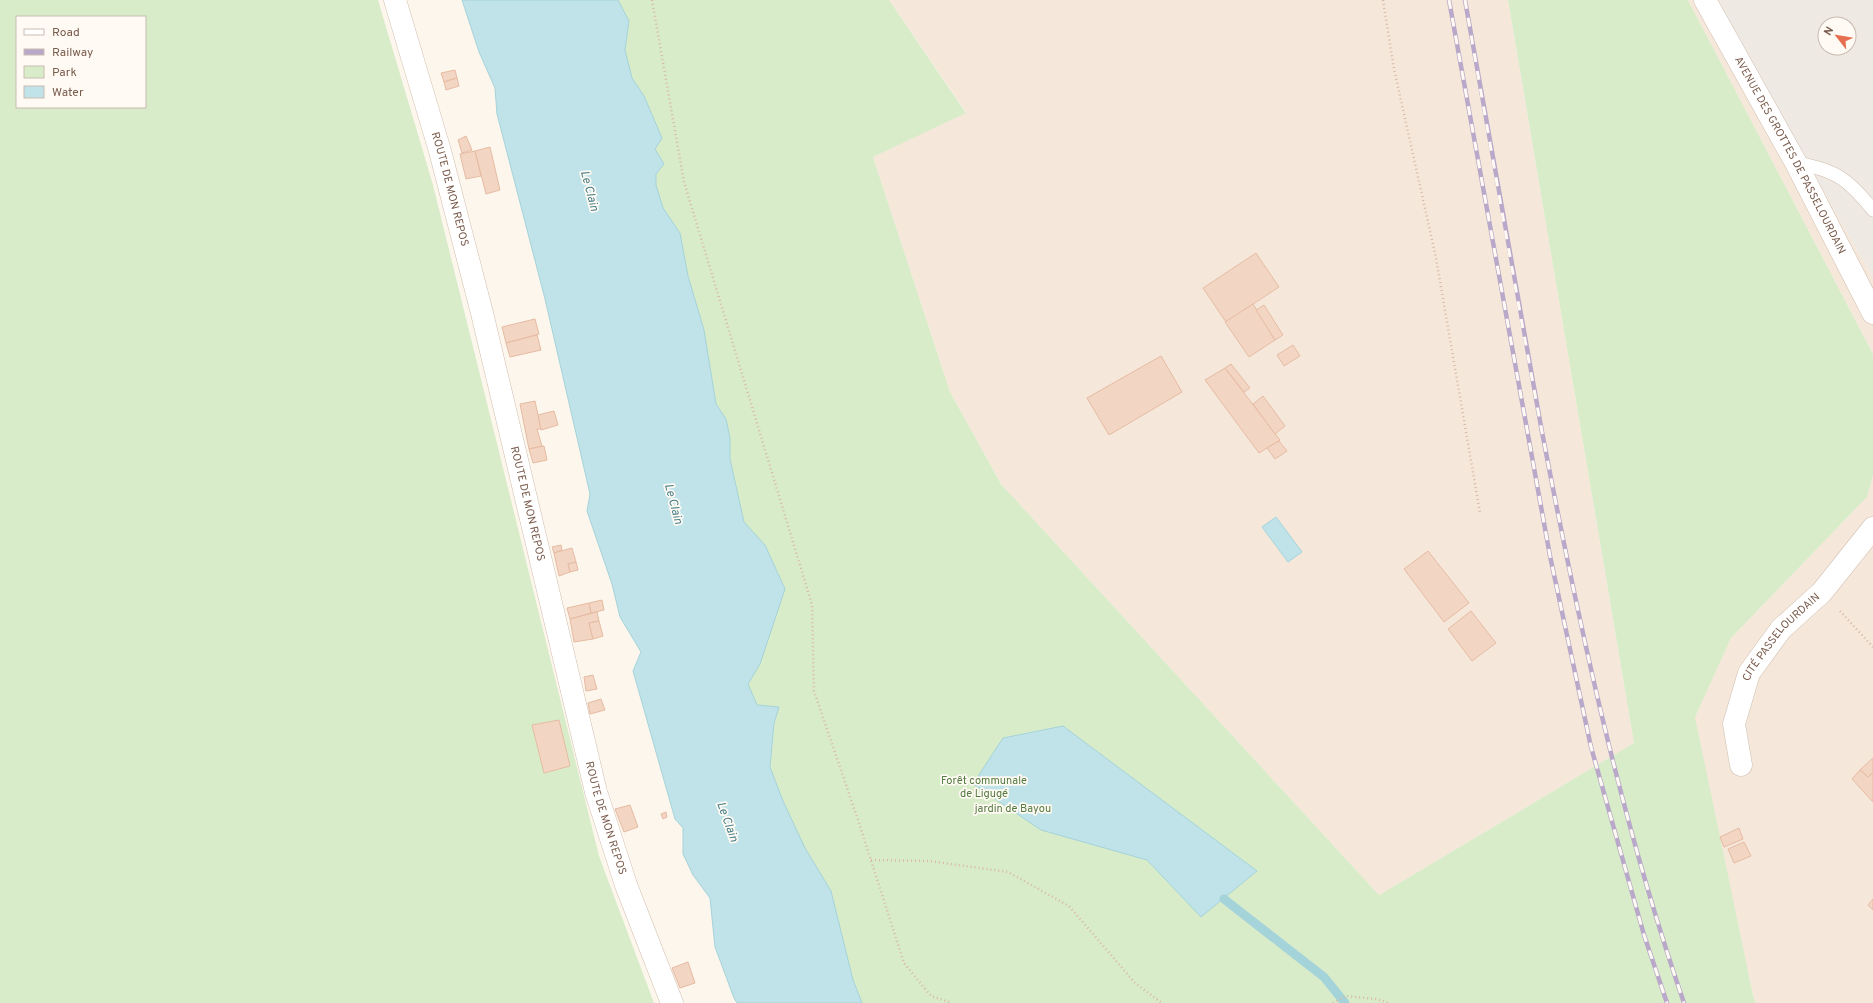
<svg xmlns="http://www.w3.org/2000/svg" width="1873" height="1003" font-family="Overpass,sans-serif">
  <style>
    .residential { fill: #f5e8da }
    .industrial { fill: #efe9e4; fill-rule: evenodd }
    .green { fill: #d8ecc9; fill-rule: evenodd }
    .water { fill: #bfe3e8; stroke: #a5d3da }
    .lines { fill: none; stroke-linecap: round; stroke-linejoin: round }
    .stream { stroke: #a5d3da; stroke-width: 9 }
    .building { fill: #f3d5c3; stroke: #e6bba3 }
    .lane-casing { stroke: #d1beb0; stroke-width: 14 }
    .street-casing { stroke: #d1beb0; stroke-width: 23 }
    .path { stroke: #d9b8a5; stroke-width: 2.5; stroke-dasharray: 1 3; stroke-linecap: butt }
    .lane { stroke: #fff; stroke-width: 13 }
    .street { stroke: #fff; stroke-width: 22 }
    .rail-casing { stroke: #b9a8c9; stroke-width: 4.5 }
    .rail { stroke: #fffaf3; stroke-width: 3; stroke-dasharray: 9; stroke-linecap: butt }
    .labels { text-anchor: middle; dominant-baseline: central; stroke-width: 3.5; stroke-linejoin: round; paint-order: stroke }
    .street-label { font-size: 11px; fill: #7a5c4d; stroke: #fffaf3 }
    .park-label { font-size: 11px; fill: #537a41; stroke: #fffaf3 }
    .water-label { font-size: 12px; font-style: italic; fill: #437c86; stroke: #fffaf3 }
  </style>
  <rect width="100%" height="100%" fill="#fdf6ec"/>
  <g class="residential">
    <path d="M889 0H1508L1634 743 1379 895 1001 484 950 392 873 157 966 112Z"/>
    <path d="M1688 0H1715L1873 278V354Z"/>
    <path d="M1873 476V1003H1756L1753 995 1694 717 1731 638 1867 497Z"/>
  </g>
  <path class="industrial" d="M1715 0H1873V278ZM1825 24H1849V48H1825Z"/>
  <g class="green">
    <path d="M0 0H378L433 185 599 856 654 1003H0ZM17 17H145V107H17Z"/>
    <path d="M589 0H889L966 113 873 157 950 392 1001 484 1379 895 1634 743 1508 0H1688L1873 354V476L1867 497 1731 638 1695 717 1753 995 1756 1003H838L793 927Z"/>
  </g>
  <g class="water">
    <path d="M462 0H618L629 21 625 50 632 78 644 96 662 138 655 149 664 164 656 174V185L663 208 680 233 688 276 704 330 716 404 726 419 730 438V459L744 522 765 545 785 589 760 664 748 684 757 705 779 707 774 723 770 767 783 801 805 848 831 891 853 980 862 1003H737L734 998 715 947 710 898 693 875 683 854V828L675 819 633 671 641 652 620 617 612 584 587 511 590 494 545 299 497 114 495 88 479 52Z"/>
    <path d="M1276 517 1302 552 1288 562 1262 527Z"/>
    <path d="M1063 726 1257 871 1201 917 1147 860 1041 830 973 784 1003 738Z"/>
  </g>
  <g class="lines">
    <path class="stream" d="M1224 899 1324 977 1345 1003"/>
  </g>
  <g class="building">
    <path d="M455 70 457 78 444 82 441 73Z"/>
    <path d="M457 78 459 86 446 90 444 82Z"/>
    <path d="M466 136 472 150 462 153 458 140Z"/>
    <path d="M490 147 500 190 486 194 475 151Z"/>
    <path d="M475 151 481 176 466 179 460 154Z"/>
    <path d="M1256 253 1279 287 1226 322 1203 288Z"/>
    <path d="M1253 304 1275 340 1249 357 1225 322Z"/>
    <path d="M1264 305 1283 335 1275 340 1256 310Z"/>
    <path d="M535 319 539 334 506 343 502 327Z"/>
    <path d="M537 335 541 350 510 357 506 343Z"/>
    <path d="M1293 345 1300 356 1284 366 1277 355Z"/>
    <path d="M1161 356 1182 392 1109 435 1087 398Z"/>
    <path d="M1231 364 1250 388 1244 392 1225 368Z"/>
    <path d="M1225 368 1280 440 1259 453 1205 380Z"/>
    <path d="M1263 396 1285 426 1275 434 1253 404Z"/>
    <path d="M535 401 541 429H537L542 446 529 449 520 404Z"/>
    <path d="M554 411 558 425 541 430 538 415Z"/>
    <path d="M1279 441 1287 451 1275 459 1267 448Z"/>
    <path d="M544 446 547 460 533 463 529 449Z"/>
    <path d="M561 545 562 550 554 553 552 547Z"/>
    <path d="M572 548 576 562 568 564 570 572 559 576 554 553Z"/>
    <path d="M1428 551 1469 603 1444 622 1404 569Z"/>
    <path d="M576 562 578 570 570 572 568 564Z"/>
    <path d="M602 600 604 610 591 613 589 603Z"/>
    <path d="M589 603 591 613 570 619 567 608Z"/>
    <path d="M1471 611 1496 643 1472 661 1448 629Z"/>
    <path d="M597 612 599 621 589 623 593 639 574 642 570 619Z"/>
    <path d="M599 621 603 636 593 639 589 623Z"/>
    <path d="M593 675 597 689 586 691 584 677Z"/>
    <path d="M601 699 605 710 590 714 588 703Z"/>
    <path d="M559 720 570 766 544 773 532 725Z"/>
    <path d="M1873 758V773L1868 777 1860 770Z"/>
    <path d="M1860 770 1868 777 1873 773V802L1852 779Z"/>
    <path d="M630 805 638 827 624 832 615 809Z"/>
    <path d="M666 812 667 817 663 819 661 814Z"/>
    <path d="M1739 828 1743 839 1724 847 1720 837Z"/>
    <path d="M1744 842 1751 856 1734 863 1728 849Z"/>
    <path d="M1873 899V910L1868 905Z"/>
    <path d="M688 962 695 983 680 988 672 968Z"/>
  </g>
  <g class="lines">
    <defs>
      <path id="lane" d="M1796 163C1836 170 1848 179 1873 210"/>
      <g id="street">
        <path id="s1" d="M395 0 440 151 482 313 596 792 626 885 672 1003"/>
        <path id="s2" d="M1705 0 1796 163 1873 313"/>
        <path id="s3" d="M1741 765 1734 724 1749 673 1781 629 1822 592 1873 528"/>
      </g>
    </defs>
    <use href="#lane" class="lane-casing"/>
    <use href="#street" class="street-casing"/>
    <g class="path">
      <path d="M652 0 684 182 812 605 814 691 859 823 904 963 931 996 952 1003"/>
      <path d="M1383 0 1394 69 1436 258 1480 513"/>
      <path d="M1840 611 1873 647"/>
      <path d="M871 860 929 861 1008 872 1069 906 1135 983 1162 1003"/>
      <path d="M1333 1003 1346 996 1375 999 1390 1003"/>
    </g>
    <use href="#lane" class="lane"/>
    <use href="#street" class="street"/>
    <defs>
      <g id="rail">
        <path d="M1449 0 1550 556 1591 747 1644 935 1667 1003"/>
        <path d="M1465 0C1490 144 1515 288 1542 432 1579 625 1620 817 1684 1003"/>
      </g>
    </defs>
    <use href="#rail" class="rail-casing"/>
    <use href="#rail" class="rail"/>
  </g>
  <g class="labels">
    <g class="street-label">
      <text stroke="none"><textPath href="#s2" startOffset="177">AVENUE DES GROTTES DE PASSELOURDAIN</textPath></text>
      <text stroke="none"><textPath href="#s1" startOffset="197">ROUTE DE MON REPOS</textPath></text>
      <text stroke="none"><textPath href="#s1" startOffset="521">ROUTE DE MON REPOS</textPath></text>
      <text stroke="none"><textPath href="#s3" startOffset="143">CITÉ PASSELOURDAIN</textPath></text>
      <text stroke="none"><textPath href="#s1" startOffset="845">ROUTE DE MON REPOS</textPath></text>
    </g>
    <g class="park-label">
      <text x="984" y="781">Forêt communale<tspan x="984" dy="13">de Ligugé</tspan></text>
      <text x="1013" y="809">jardin de Bayou</text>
    </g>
    <g class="water-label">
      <text transform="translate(589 191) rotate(75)">Le Clain</text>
      <text transform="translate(673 504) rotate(75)">Le Clain</text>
      <text transform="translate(727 822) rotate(70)">Le Clain</text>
    </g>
  </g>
  <rect x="16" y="16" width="130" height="92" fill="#fffaf3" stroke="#cabbb1"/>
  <rect x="24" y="29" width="20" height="6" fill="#ffffff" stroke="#cabbb1"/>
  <text x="52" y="36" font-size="12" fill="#7a5c4d">Road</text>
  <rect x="24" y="49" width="20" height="6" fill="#b9a8c9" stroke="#cabbb1"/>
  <text x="52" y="56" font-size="12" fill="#7a5c4d">Railway</text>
  <rect x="24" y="66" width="20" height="12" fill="#d8ecc9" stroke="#cabbb1"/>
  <text x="52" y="76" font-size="12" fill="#7a5c4d">Park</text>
  <rect x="24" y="86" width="20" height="12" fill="#bfe3e8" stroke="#cabbb1"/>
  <text x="52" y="96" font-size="12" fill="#7a5c4d">Water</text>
  <g transform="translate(1837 36) rotate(301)"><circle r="19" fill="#fffaf3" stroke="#cabbb1"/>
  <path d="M0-3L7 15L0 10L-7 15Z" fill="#e76f51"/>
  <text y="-6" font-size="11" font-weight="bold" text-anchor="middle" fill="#7a5c4d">N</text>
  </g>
</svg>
